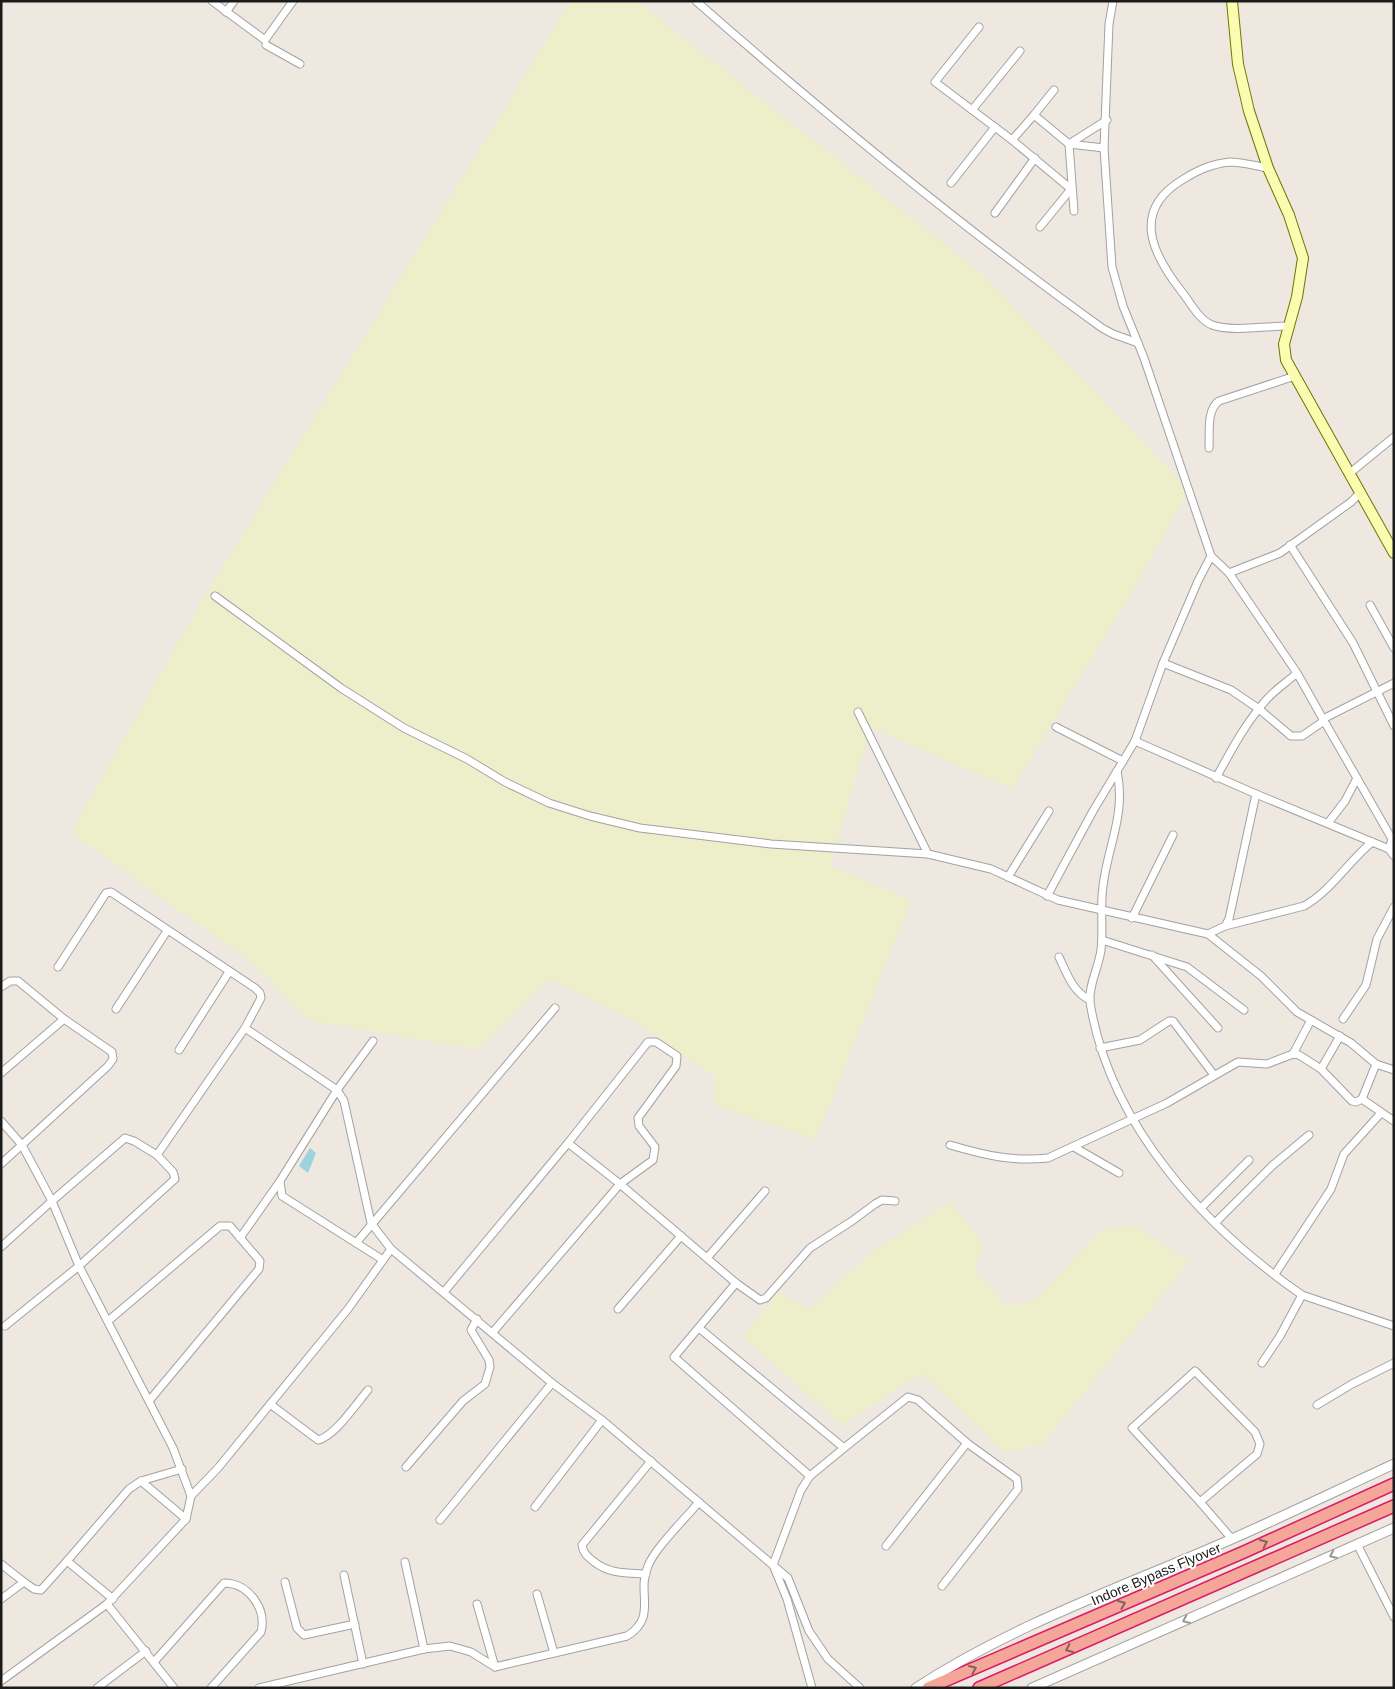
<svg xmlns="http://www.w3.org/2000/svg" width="1395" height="1689" font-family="Helvetica,sans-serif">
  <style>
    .farmland { fill: #edeeca }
    .water { fill: #9ed3de }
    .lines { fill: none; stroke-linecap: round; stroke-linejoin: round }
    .minor-casing { stroke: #a2a2a2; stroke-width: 9 }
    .tertiary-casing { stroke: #a2a2a2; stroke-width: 11 }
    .secondary-casing { stroke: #6e7500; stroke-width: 12 }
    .trunk-casing { stroke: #dd1b68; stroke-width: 14 }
    .minor { stroke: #fff; stroke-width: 7 }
    .tertiary { stroke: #fff; stroke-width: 9 }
    .secondary { stroke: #fcfcb0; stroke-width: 10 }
    .trunk { stroke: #f4a798; stroke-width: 11 }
    .oneway { stroke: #88615a }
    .oneway2 { stroke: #989898 }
    .labels { text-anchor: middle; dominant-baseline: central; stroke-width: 4.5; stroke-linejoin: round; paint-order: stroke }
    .street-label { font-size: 14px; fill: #1b1b1b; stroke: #fff }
  </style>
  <rect width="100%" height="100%" fill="#eee8e0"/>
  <g class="farmland">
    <path d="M571 1H637L981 273 1189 490 1132 592 1012 789 871 728 830 866 911 900 816 1139 714 1105V1076L637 1023 550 979 477 1050 309 1020 252 963 71 833 201 602Z"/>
    <path d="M950 1202 983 1244 975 1270 1006 1305 1036 1300 1101 1230 1136 1226 1189 1262 1042 1445 1004 1452 922 1373 842 1425 743 1337 779 1292 808 1310 872 1252Z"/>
  </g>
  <path class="water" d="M310 1148 316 1153 308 1173 299 1166Z"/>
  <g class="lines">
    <defs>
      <g id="minor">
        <path d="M212 1 265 40 293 1"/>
        <path d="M696 1C827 116 960 226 1102 328L1113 334 1138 343"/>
        <path d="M1113 1 1109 24 1104 148 1112 267 1123 306 1144 358 1211 556 1229 573 1297 673 1323 719 1394 683"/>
        <path d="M226 12 234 1"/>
        <path d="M979 27 935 82 1012 140 1034 115 1069 144 1107 120"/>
        <path d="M266 45 300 64"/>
        <path d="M972 110 1020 51"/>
        <path d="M1034 115 1054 90"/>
        <path d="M1012 140 1071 189 1040 227"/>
        <path d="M1268 168C1256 166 1242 162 1230 162 1211 164 1198 170 1182 180 1131 211 1152 254 1182 292 1190 302 1199 320 1212 325 1231 332 1267 326 1288 326"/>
        <path d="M951 183 995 127"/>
        <path d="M1074 211 1069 144 1104 148"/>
        <path d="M995 213 1035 158"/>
        <path d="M1209 448C1210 434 1206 410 1219 401L1295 376"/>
        <path d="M1350 473 1394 437"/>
        <path d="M1290 545 1353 643 1394 726"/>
        <path d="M1229 573 1280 553 1351 502 1361 492"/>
        <path d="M215 596 341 688 404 728 467 759 505 782 549 803 590 816 640 828 771 844 928 854"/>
        <path d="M1370 605 1394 648"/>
        <path d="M1163 663 1231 690 1259 709 1291 736H1302L1324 721"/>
        <path d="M858 712 928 854 991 869 1058 900 1208 934 1261 976 1297 1012 1351 1043 1376 1064 1362 1099"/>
        <path d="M1323 719 1392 839 1389 849"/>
        <path d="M1056 727 1123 761"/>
        <path d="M1135 741 1256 794 1389 849 1394 856"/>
        <path d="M1117 771C1127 819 1104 852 1102 897 1101 915 1103 933 1101 950 1099 966 1088 987 1090 1002 1109 1124 1204 1227 1302 1295L1280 1336 1262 1363"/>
        <path d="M1216 778C1231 751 1246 722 1267 699 1276 689 1287 682 1297 673"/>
        <path d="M1328 823 1345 801 1357 778"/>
        <path d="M1008 877 1049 811"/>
        <path d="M1047 896 1093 811 1135 741 1163 663 1198 581 1211 556"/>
        <path d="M1132 918 1173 835"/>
        <path d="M1225 926 1304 906C1330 892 1348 862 1372 842"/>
        <path d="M1208 934 1225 926 1229 919 1256 794"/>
        <path d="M1102 940 1187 967 1244 1010"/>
        <path d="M1152 955 1218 1028"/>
        <path d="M1059 957C1067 974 1073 992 1090 1000"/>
        <path d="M58 967 106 893 111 892 255 988 260 993 261 998 245 1028 337 1090 344 1101 371 1223 391 1249 552 1383 602 1420 788 1578 809 1631 828 1659 860 1688"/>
        <path d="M1 987 10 981H18L64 1019 1 1073"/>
        <path d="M116 1009 167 931"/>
        <path d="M1343 1019 1366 985 1377 939 1394 907"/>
        <path d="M373 1041 337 1090 280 1181 282 1196 383 1260"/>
        <path d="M1100 1048 1140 1040 1169 1021H1173L1214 1075"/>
        <path d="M179 1050 229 972"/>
        <path d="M1293 1054 1311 1020"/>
        <path d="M1376 1064 1394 1070"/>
        <path d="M1321 1069 1340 1036"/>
        <path d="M1 1121 22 1145 52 1201 125 1138 134 1141 157 1155 245 1028"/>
        <path d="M950 1145C984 1155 1013 1162 1048 1158L1167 1103 1238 1062 1267 1064 1293 1054 1299 1055 1321 1069 1352 1101 1356 1102 1362 1099 1394 1121"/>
        <path d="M1074 1147 1119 1173"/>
        <path d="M1 1164 108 1066 113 1059 112 1052 64 1019"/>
        <path d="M1201 1208 1249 1160"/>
        <path d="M1215 1223 1273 1165 1309 1135"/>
        <path d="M240 1238 280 1181"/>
        <path d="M356 1243 555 1008"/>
        <path d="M1 1247 52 1201 79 1266 175 1179 173 1172 157 1155"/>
        <path d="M707 1258 765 1191"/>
        <path d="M1275 1274 1331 1189 1344 1154 1381 1113"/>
        <path d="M736 1283 674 1357 810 1476"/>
        <path d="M444 1292 568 1143 620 1184 736 1283 760 1300 766 1298 810 1248 852 1221 875 1204 882 1200 895 1201"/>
        <path d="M1302 1295 1394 1326"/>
        <path d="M618 1309 681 1236"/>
        <path d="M108 1321 220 1226H230L260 1261 259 1269 149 1401"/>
        <path d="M5 1326 79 1266 173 1448 191 1496"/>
        <path d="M699 1328 844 1448 810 1476 801 1490 773 1565 787 1599 812 1688"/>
        <path d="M493 1332 620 1184 653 1160 655 1147 639 1126 638 1118 676 1066 677 1056 656 1042H648L568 1143"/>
        <path d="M1195 1371 1255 1432 1260 1444 1257 1454 1200 1502 1132 1428Z"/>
        <path d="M270 1404 318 1440C335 1436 356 1404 368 1390"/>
        <path d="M1317 1405 1352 1384 1394 1363"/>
        <path d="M844 1448 908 1397 918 1400 967 1443 1017 1479 1018 1489 942 1586"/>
        <path d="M406 1467 463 1401 485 1384 490 1367 489 1360 471 1330 477 1319"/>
        <path d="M141 1481 186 1519"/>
        <path d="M1200 1502 1232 1539"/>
        <path d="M535 1507 602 1420"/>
        <path d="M440 1520 552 1383"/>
        <path d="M1357 1544 1394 1617"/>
        <path d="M886 1546 967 1443"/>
        <path d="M67 1561 129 1489 141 1481 182 1469"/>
        <path d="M405 1562 424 1649"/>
        <path d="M1 1564 24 1582"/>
        <path d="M646 1574C625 1573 609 1574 593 1561 587 1556 583 1553 582 1545L651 1461"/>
        <path d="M344 1575 363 1664"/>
        <path d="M285 1582 297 1628 304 1635 355 1624"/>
        <path d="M537 1594 554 1653"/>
        <path d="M1 1599 24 1582 34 1589 41 1590 67 1561 113 1599"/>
        <path d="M477 1604 495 1667"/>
        <path d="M154 1662 224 1583C248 1583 267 1608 261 1632L211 1688"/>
        <path d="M1 1681 107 1604"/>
        <path d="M97 1688 146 1651"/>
        <path d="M174 1688 107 1604 186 1519 191 1496 218 1468 348 1309 391 1249"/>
        <path d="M259 1688 424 1649 450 1646 471 1652 495 1667 627 1636C658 1617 636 1593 648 1566 655 1548 685 1519 699 1502"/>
      </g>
      <g id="tertiary">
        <path d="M916 1688C1014 1624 1125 1586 1232 1539 1286 1515 1340 1489 1394 1464"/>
        <path d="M1032 1688 1394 1528"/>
      </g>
      <path id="secondary" d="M1232 1 1238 64 1249 111 1268 168 1289 215 1303 258 1297 297 1284 344 1286 360 1394 553"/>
      <g id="trunk">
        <path d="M928 1688 1244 1552 1394 1484"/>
        <path d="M979 1688 1394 1506"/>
      </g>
    </defs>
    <use href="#minor" class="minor-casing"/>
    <use href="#tertiary" class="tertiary-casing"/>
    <use href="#secondary" class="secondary-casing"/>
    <use href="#trunk" class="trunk-casing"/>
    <use href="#minor" class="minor"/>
    <use href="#tertiary" class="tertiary"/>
    <use href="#secondary" class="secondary"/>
    <use href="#trunk" class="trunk"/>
  </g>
  <defs><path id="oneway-chevron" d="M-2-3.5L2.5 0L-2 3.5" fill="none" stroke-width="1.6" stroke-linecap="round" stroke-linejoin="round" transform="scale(1.25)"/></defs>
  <g class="oneway">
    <use href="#oneway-chevron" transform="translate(1264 1543) rotate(-25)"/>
    <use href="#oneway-chevron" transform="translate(1122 1604) rotate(-23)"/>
    <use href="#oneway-chevron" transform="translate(1069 1649) rotate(156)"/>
    <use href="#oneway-chevron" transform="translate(973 1669) rotate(-23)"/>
  </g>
  <g class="oneway2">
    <use href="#oneway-chevron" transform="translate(1333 1555) rotate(156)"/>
    <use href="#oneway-chevron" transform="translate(1186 1620) rotate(156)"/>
  </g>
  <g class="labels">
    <g class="street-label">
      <text transform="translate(1156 1574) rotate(-23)">Indore Bypass Flyover</text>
    </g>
  </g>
  <rect width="1395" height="1689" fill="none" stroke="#1b1b1b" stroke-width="5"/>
</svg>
